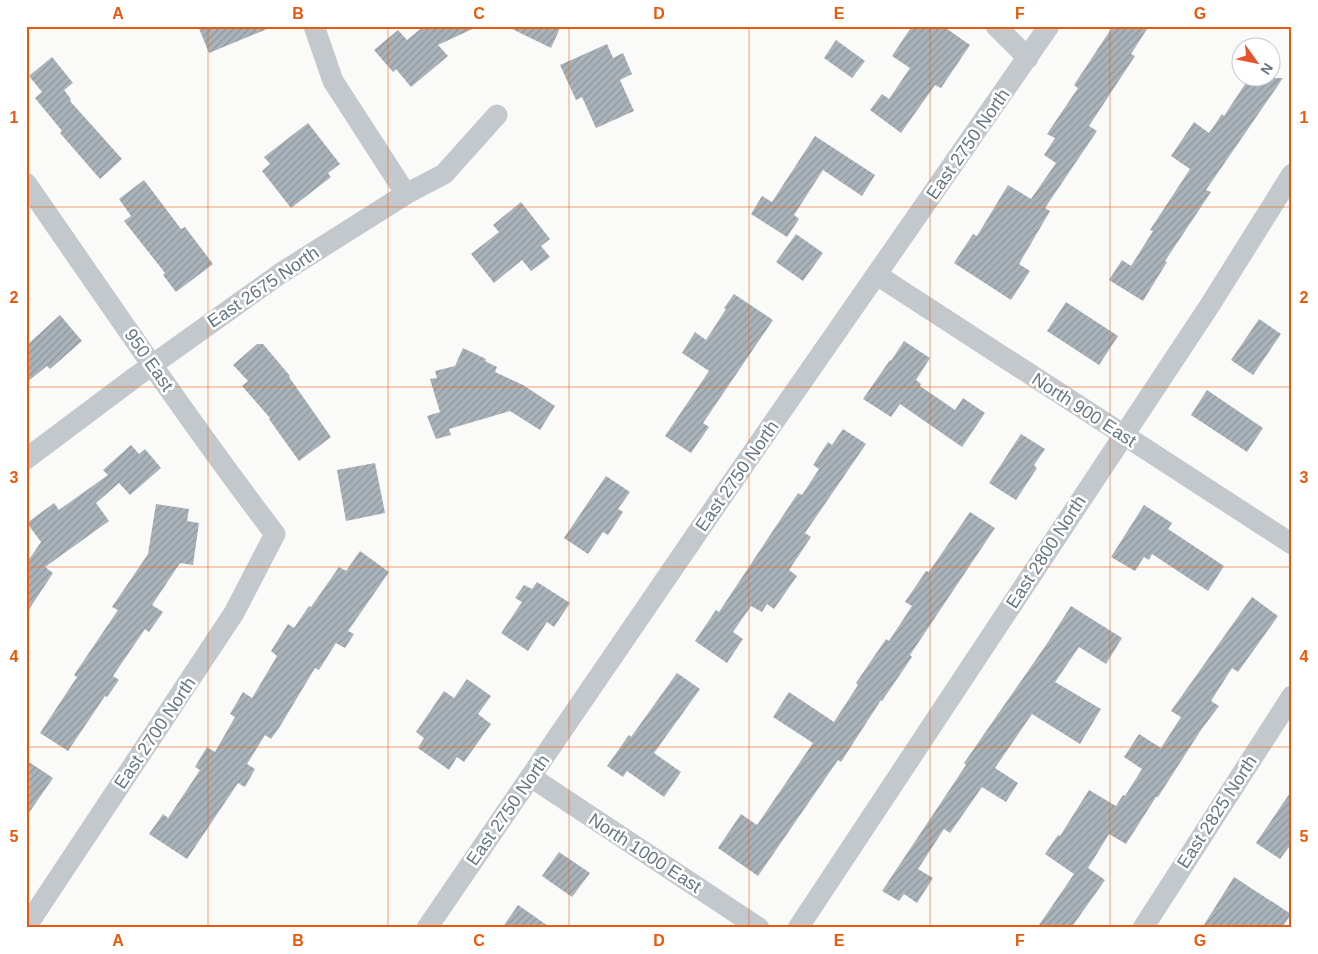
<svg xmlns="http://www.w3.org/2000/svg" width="1318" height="954" font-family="Arial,sans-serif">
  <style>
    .building { fill: url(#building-hatch) }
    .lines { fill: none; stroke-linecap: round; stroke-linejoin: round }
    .minor { stroke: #c3c8cc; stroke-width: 21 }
    .grid { fill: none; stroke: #e8590c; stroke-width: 1; stroke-opacity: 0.55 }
    .labels { text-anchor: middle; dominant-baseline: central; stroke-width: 5; stroke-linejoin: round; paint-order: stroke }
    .street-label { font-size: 18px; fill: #657683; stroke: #fff }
    .neatline { fill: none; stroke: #e8590c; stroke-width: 2 }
    .grid-label { font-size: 16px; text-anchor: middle; font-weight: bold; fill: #e8590c }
  </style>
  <defs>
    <pattern id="building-hatch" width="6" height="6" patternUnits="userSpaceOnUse" patternTransform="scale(1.25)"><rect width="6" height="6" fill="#aab3b9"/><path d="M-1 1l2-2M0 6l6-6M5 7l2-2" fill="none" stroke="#8e969c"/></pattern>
  </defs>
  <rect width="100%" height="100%" fill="#fafaf8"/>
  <g class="building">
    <path d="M198 26H272V27L209 53Z"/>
    <path d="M424 26H479L438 45 448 56 411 87 396 69 393 72 374 50 398 30 407 40Z"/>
    <path d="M506 26H561L551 48Z"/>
    <path d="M912 26H943L970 45 941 88 935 85 901 133 870 110 882 94 889 99 910 68 892 56Z"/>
    <path d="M1113 26H1149L1131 54 1135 56 1089 126 1097 131 1045 208 1050 211 1019 264 1030 271 1011 300 954 263 973 234 977 236 1008 185 1031 199 1056 163 1044 155 1055 138 1047 134 1078 88 1074 85Z"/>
    <path d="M836 40 865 61 852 78 824 58Z"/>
    <path d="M607 44 613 58 623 53 632 74 620 80 634 111 596 128 582 97 576 100 560 65Z"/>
    <path d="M52 57 73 83 64 90 71 99 70 101 122 159 100 179 60 133 62 131 35 98 42 92 29 76Z"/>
    <path d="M1249 78H1283L1206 190 1211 192 1165 261 1167 262 1143 301 1109 280 1122 260 1131 266 1153 231 1150 230 1190 169 1171 156 1194 122 1209 133 1222 114 1224 116Z"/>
    <path d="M308 123 340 164 328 173 331 177 291 208 262 171 270 164 264 157Z"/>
    <path d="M815 136 875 175 862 196 823 170 794 215 799 219 787 237 751 214 762 196 772 202Z"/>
    <path d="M144 180 181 229 185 227 213 264 176 292 163 275 165 273 124 221 131 216 119 199Z"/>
    <path d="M521 202 550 239 541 246 550 257 531 271 522 260 494 283 471 254 499 232 493 225Z"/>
    <path d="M796 234 823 253 803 281 776 262Z"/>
    <path d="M734 294 773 320 703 423 709 427 691 453 665 436 709 371 682 353 695 332 706 340 726 309 724 308Z"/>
    <path d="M1066 302 1118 336 1099 365 1047 331Z"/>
    <path d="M60 315 82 341 50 369 47 366 26 383V346Z"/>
    <path d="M1259 319 1281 334 1253 375 1231 360Z"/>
    <path d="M904 341 930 358 916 380 921 384 920 386 955 410 963 398 985 413 962 447 900 404 891 417 863 399 890 360 891 361Z"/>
    <path d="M257 344H263L290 376 289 377 331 437 299 461 269 419 270 418 242 386 248 381 233 365Z"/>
    <path d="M463 348 486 359 485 361 497 367 495 372 523 385 555 406 540 430 510 411 449 429 451 435 436 439 427 416 440 412 430 379 437 378 435 371 455 366Z"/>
    <path d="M1207 390 1263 428 1247 452 1191 415Z"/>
    <path d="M843 429 866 444 805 533 811 537 789 570 797 576 774 609 767 604 762 612 751 606 733 632 743 639 727 663 695 641 716 610 719 612 798 493 802 495 819 469 813 465 828 442 832 445Z"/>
    <path d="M1021 434 1045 449 1034 465 1037 468 1016 500 989 483Z"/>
    <path d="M131 445 139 454 145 449 161 468 130 495 119 483 96 503 109 521 45 567 53 573 26 614V555L30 558 41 542 27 523 54 503 59 510 108 475 103 470Z"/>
    <path d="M375 463 385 513 346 521 337 470Z"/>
    <path d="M606 476 630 492 618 509 623 512 608 535 603 532 588 554 564 538Z"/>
    <path d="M156 504 189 509 187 521 199 523 193 565 180 563 152 605 163 612 149 632 145 629 113 676 119 680 107 697 105 696 68 751 40 733 77 677 74 675 118 610 112 607 148 554Z"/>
    <path d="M1144 505 1172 523 1168 529 1224 566 1208 591 1152 554 1149 560 1144 557 1135 571 1111 557Z"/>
    <path d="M970 512 995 528 910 655 912 657 882 701 881 700 841 762 838 760 758 876 718 848 741 814 757 825 813 743 773 717 789 692 834 722 858 685 856 683 886 639 889 641 912 606 905 602 926 571 929 572Z"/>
    <path d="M360 551 389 572 348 631 354 634 345 648 336 643 319 670 315 668 279 728 271 739 265 735 247 764 255 769 245 787 238 783 187 859 149 834 163 814 168 818 200 770 195 767 207 747 215 752 235 717 230 714 243 692 252 698 277 656 271 651 288 624 294 628 309 606 311 607 339 567 346 571Z"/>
    <path d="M537 582 570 603 554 627 547 622 528 651 501 633 522 602 515 598 524 585 532 589Z"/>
    <path d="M1252 597 1278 616 1238 672 1232 668 1211 701 1219 706 1201 730 1158 797H1156L1126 844 1109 834 1088 868 1105 880 1071 928H1037L1074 874 1045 854 1058 835 1060 836 1089 790 1116 806 1123 795 1125 796 1142 769 1124 757 1139 734 1161 748 1181 717 1171 711Z"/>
    <path d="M1071 606 1122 638 1106 664 1079 647 1055 682 1101 709 1080 744 1032 714 995 768 1018 783 1006 802 982 787 950 833 944 829 918 869 933 878 917 903 904 894 899 901 882 891 966 765 964 763 1046 645Z"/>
    <path d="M677 673 700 689 654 753 681 772 664 797 627 771 623 777 607 766 629 735 631 737Z"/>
    <path d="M467 679 491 696 478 714 491 724 464 762 457 757 449 770 418 748 424 738 416 732 444 691 454 698Z"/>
    <path d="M26 760 53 778 26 817Z"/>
    <path d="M1292 790V843L1280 859 1256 843Z"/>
    <path d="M559 852 590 873 572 897 542 876Z"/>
    <path d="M1234 877 1291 914 1282 928H1202Z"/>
    <path d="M518 905 551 928H502Z"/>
  </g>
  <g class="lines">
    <g class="minor">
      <path d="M314 26 333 81 406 194"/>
      <path d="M996 26 1028 58"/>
      <path d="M26 183C108 301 188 420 275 534L234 613 26 927"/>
      <path d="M877 275 1292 544"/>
      <path d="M26 459 134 378 281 273 406 194 444 174 497 115"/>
      <path d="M531 777 759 928"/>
      <path d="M427 928 717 504 1049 26"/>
      <path d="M798 928 1210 305 1292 174"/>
      <path d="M1143 928 1292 696"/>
    </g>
  </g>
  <path class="grid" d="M208 26V928M388 26V928M569 26V928M749 26V928M930 26V928M1110 26V928M26 207H1292M26 387H1292M26 567H1292M26 747H1292"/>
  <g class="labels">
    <g class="street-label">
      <text transform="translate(968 144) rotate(-55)">East 2750 North</text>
      <text transform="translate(263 287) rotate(-34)">East 2675 North</text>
      <text transform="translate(149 360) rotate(55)">950 East</text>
      <text transform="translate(1084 410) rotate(33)">North 900 East</text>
      <text transform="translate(737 476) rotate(-55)">East 2750 North</text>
      <text transform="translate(1046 552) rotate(-57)">East 2800 North</text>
      <text transform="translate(155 733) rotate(-56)">East 2700 North</text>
      <text transform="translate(508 810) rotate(-55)">East 2750 North</text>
      <text transform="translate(1217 812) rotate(-57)">East 2825 North</text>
      <text transform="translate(645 853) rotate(33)">North 1000 East</text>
    </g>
  </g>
  <rect width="1318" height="954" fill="none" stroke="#ffffff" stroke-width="55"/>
  <g transform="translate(1256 62) rotate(123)"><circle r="24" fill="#ffffff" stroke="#c1c8cd"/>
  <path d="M0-4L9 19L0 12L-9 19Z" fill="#e4572e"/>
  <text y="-8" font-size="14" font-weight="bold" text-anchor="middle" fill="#657683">N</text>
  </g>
  <rect x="28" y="28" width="1262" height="898" class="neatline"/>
  <g class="grid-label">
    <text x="118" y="19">A</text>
    <text x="298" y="19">B</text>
    <text x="479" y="19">C</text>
    <text x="659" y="19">D</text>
    <text x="839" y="19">E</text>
    <text x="1020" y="19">F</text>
    <text x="1200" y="19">G</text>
    <text x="14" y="123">1</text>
    <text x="1304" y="123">1</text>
    <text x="14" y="303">2</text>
    <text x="1304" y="303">2</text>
    <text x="14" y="483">3</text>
    <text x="1304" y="483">3</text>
    <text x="14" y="662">4</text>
    <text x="1304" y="662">4</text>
    <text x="14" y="842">5</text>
    <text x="1304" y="842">5</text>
    <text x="118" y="946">A</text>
    <text x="298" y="946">B</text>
    <text x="479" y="946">C</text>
    <text x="659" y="946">D</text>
    <text x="839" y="946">E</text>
    <text x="1020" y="946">F</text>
    <text x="1200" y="946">G</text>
  </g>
</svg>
